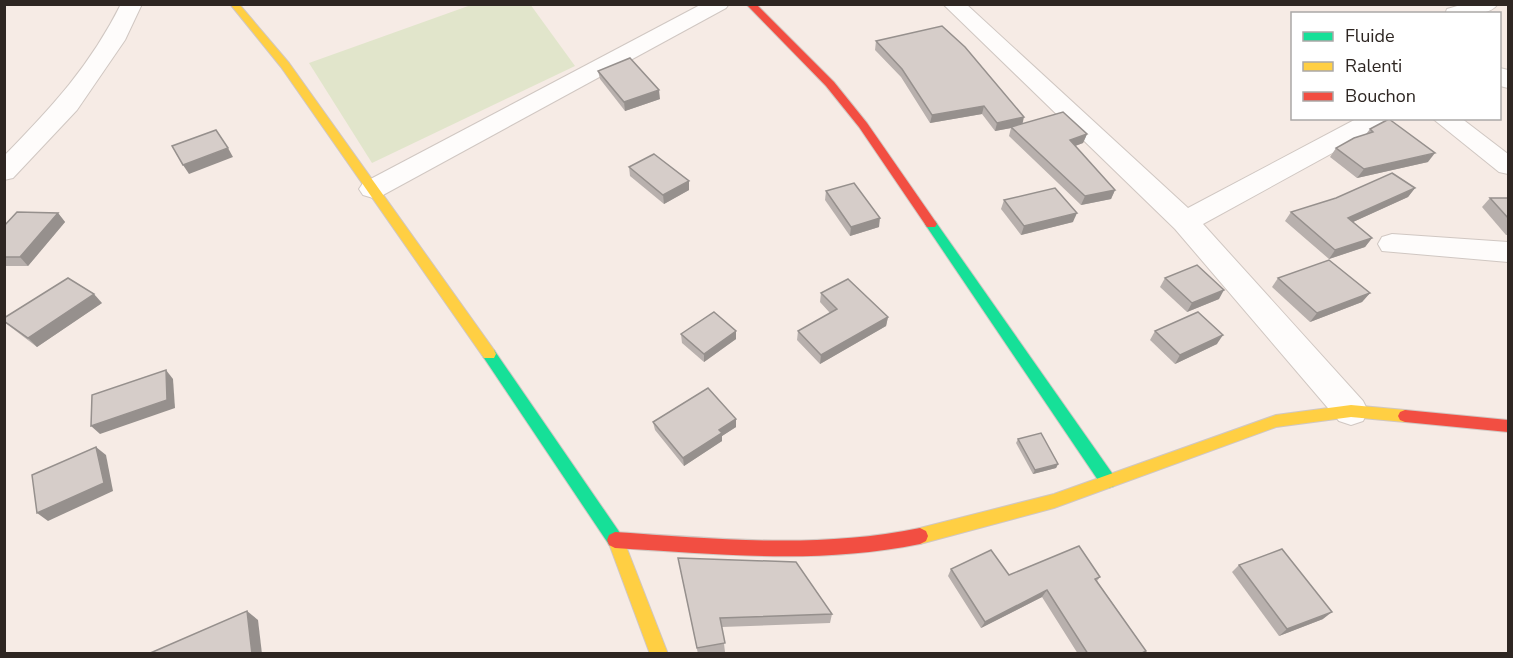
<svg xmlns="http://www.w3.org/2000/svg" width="1513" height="658" font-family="'Nunito Sans',sans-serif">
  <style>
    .green { fill: #e1e5cb }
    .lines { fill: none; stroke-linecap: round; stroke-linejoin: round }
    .street-casing { stroke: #d0c7c2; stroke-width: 2 }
    .fast-casing { stroke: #d0c7c2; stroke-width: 2 }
    .slow-casing { stroke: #d0c7c2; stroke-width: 2 }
    .jam-casing { stroke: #d0c7c2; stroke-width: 2 }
    .street { fill: #fefcfb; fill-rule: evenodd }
    .fast { fill: #16e098; fill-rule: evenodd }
    .slow { fill: #ffcf43; fill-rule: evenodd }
    .jam { fill: #f24e42; fill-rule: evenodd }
    .wall { fill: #b8b0ad }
    .shaded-wall { fill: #96908d }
    .building { fill: #d6cdc9; stroke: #96908d; stroke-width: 1.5 }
  </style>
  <rect width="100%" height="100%" fill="#f6ebe5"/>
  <path class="green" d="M530 4 575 66 372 163 309 63 471 5Z"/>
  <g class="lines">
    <defs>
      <g id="street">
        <path d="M121 4H142L125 40 77 110 13 178 4 180V156C52 107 90 66 121 4Z"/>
        <path d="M702 4H729L726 8 383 195 373 198 363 195 359 189 363 183Z"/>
        <path d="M943 4H966L1188 208 1358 118H1390L1387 123 1203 224 1363 401 1368 411 1363 421 1351 425 1339 421 1175 229Z"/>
        <path d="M1464 4H1498C1488 18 1460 14 1445 14L1447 9Z"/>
        <path d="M1500 68 1508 70V88L1500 86Z"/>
        <path d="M1432 118H1461L1508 154V174L1499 172Z"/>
        <path d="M1392 234 1508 242V262L1382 251 1378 244 1382 237Z"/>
      </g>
      <g id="fast">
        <path d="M931 220 935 221 1114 476 1116 481 1114 486 1108 488 1102 486 927 227 925 224 927 221Z"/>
        <path d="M489 349 494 350 622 536 624 541 622 546 616 549 610 546 484 358 482 354 484 350Z"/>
      </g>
      <g id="slow">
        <path d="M230 4H239L289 63 494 350 496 354 494 358H484L281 67Z"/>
        <path d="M1351 405 1405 410 1410 412 1412 416 1410 420 1405 422 1351 417 1276 427 1054 508 920 544 914 541 912 536 914 531 920 528 1054 494 1276 415Z"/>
        <path d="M616 533 622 536 624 541 668 654H650L608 541 610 536Z"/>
      </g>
      <g id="jam">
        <path d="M746 4H756L834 82 867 123 935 221 937 224 935 227H927L859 127 826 86Z"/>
        <path d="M1405 410 1508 420V432L1405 422 1400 420 1398 416 1400 412Z"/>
        <path d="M920 528 926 531 928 536 926 541 920 544C817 565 719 554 615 548L609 545 607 540 609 535 615 532C719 539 817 549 920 528Z"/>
      </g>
    </defs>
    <use href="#street" class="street-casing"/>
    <use href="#fast" class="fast-casing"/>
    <use href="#slow" class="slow-casing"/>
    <use href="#jam" class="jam-casing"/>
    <use href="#street" class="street"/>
    <use href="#fast" class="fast"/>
    <use href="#slow" class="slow"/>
    <use href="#jam" class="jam"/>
  </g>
  <g class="wall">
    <path d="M876 41 1022 124 1087 134 1083 143 1075 146 1115 190 1111 199 1081 205 1009 136 1011 128 995 131 982 114 930 123 901 77 875 50Z"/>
    <path d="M598 71 660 99 625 111 600 79Z"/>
    <path d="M1370 129 1428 162 1357 178 1330 157 1336 148 1366 134Z"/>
    <path d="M629 167 689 181V190L664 204 630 176Z"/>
    <path d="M1415 188 1408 197 1353 222 1372 238 1365 247 1329 259 1285 221 1291 212Z"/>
    <path d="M826 191 879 227 850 236 825 200Z"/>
    <path d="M1490 198H1509V235H1506L1482 207Z"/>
    <path d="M1004 200 1073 222 1021 235 1001 209Z"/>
    <path d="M58 213 65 222 28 266H4V226Z"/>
    <path d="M1165 278 1219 299 1187 312 1160 287Z"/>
    <path d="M1278 278 1370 293 1362 302 1310 322 1272 287Z"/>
    <path d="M821 293 888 317 886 326 820 364 797 340 798 331 830 313 820 302Z"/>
    <path d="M102 303 37 347 12 328 4 322Z"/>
    <path d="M736 331V339L704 362 682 343 681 334Z"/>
    <path d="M1155 331 1217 344 1175 364 1150 340Z"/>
    <path d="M736 419V427L722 436V441L684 466 655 430 653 422Z"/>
    <path d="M1018 439 1058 464 1056 468 1033 474 1016 443Z"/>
    <path d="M678 558 832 614 830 623 722 627 725 652 718 654H698Z"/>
    <path d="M1239 565 1323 619 1279 636 1232 572Z"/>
    <path d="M951 569 1009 575 1100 577 1097 581 1146 651 1143 654H1078L1042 597 981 628 948 576Z"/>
  </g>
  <g class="shaded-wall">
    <path d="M659 90 660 99 625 111 624 102Z"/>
    <path d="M984 106 982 114 930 123 932 115Z"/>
    <path d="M1024 117 1022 126 995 131 997 123Z"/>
    <path d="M1087 134 1083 143 1067 149 1070 140Z"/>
    <path d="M228 148 233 157 189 174 183 165Z"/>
    <path d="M1435 153 1428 162 1357 178 1364 169Z"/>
    <path d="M689 181V190L664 204 663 195Z"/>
    <path d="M1415 188 1408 197 1342 227 1348 218Z"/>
    <path d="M1115 190 1111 199 1081 205 1085 196Z"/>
    <path d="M58 213 65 222 28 266 20 257Z"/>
    <path d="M1077 213 1073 222 1021 235 1024 226Z"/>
    <path d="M880 218 879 227 850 236 851 227Z"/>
    <path d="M1372 238 1365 247 1329 259 1335 250Z"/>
    <path d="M1224 290 1219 299 1187 312 1192 303Z"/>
    <path d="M1370 293 1362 302 1310 322 1317 313Z"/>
    <path d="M94 294 102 303 37 347 28 338Z"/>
    <path d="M888 317 886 326 820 364 821 355Z"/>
    <path d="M736 331V339L704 362V354Z"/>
    <path d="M1223 335 1217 344 1175 364 1180 355Z"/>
    <path d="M166 370 173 379 175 408 100 434 91 426Z"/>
    <path d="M736 419V427L722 436V441L684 466 683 458 719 430Z"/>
    <path d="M96 447 106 455 113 491 48 521 37 513Z"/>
    <path d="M1058 464 1056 468 1033 474 1035 470Z"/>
    <path d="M1047 590 1042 597 981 628 985 622Z"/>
    <path d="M247 611 258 620 262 654H252Z"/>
    <path d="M1332 612 1323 619 1279 636 1287 629Z"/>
  </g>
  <g class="building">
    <path d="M942 26 965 47 1024 117 997 123 984 106 932 115 902 69 876 41Z"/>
    <path d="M630 58 659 90 624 102 598 71Z"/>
    <path d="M1063 112 1087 134 1070 140 1115 190 1085 196 1011 127Z"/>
    <path d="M1389 119 1435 153 1364 169 1336 148 1354 138 1373 132 1370 129Z"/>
    <path d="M216 130 228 148 183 165 172 146Z"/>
    <path d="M654 154 689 181 663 195 629 167Z"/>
    <path d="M1392 173 1415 188 1348 218 1372 238 1335 250 1291 212 1336 198Z"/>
    <path d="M854 183 880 218 851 227 826 191Z"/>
    <path d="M1055 188 1077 213 1024 226 1004 200Z"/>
    <path d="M1490 198H1509V219Z"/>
    <path d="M17 212 58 213 20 257H4V226Z"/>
    <path d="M1329 260 1370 293 1317 313 1278 278Z"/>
    <path d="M1197 265 1224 290 1192 303 1165 278Z"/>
    <path d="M68 278 94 294 28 338 4 321V318Z"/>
    <path d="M848 279 888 317 821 355 798 331 837 309 821 293Z"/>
    <path d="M714 312 736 331 704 354 681 334Z"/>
    <path d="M1198 312 1223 335 1180 355 1155 331Z"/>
    <path d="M166 370 167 400 91 426 92 395Z"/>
    <path d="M708 388 736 419 719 430 722 433 683 458 653 422Z"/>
    <path d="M1041 433 1058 464 1035 470 1018 439Z"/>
    <path d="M96 447 104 483 37 513 32 475Z"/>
    <path d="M1079 546 1100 577 1095 579 1146 651 1140 654H1088L1047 590 985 622 951 569 991 550 1009 575Z"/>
    <path d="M1282 549 1332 612 1287 629 1239 565Z"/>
    <path d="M678 558 796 562 832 614 720 618 725 643 697 648Z"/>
    <path d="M247 611 252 654H148Z"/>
  </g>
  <rect width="1513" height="658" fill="none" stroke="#2e2622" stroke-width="12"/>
  <rect x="1291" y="12" width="210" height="108" fill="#ffffff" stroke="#aba8a7" stroke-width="1.5"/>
  <rect x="1303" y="32" width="30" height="9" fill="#16e098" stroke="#aba8a7" stroke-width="1.5"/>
  <text x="1345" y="42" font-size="18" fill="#2e2622">Fluide</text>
  <rect x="1303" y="62" width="30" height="9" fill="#ffcf43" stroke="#aba8a7" stroke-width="1.5"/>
  <text x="1345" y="72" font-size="18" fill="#2e2622">Ralenti</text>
  <rect x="1303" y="92" width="30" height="9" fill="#f24e42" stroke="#aba8a7" stroke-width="1.5"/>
  <text x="1345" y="102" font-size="18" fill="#2e2622">Bouchon</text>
</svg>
